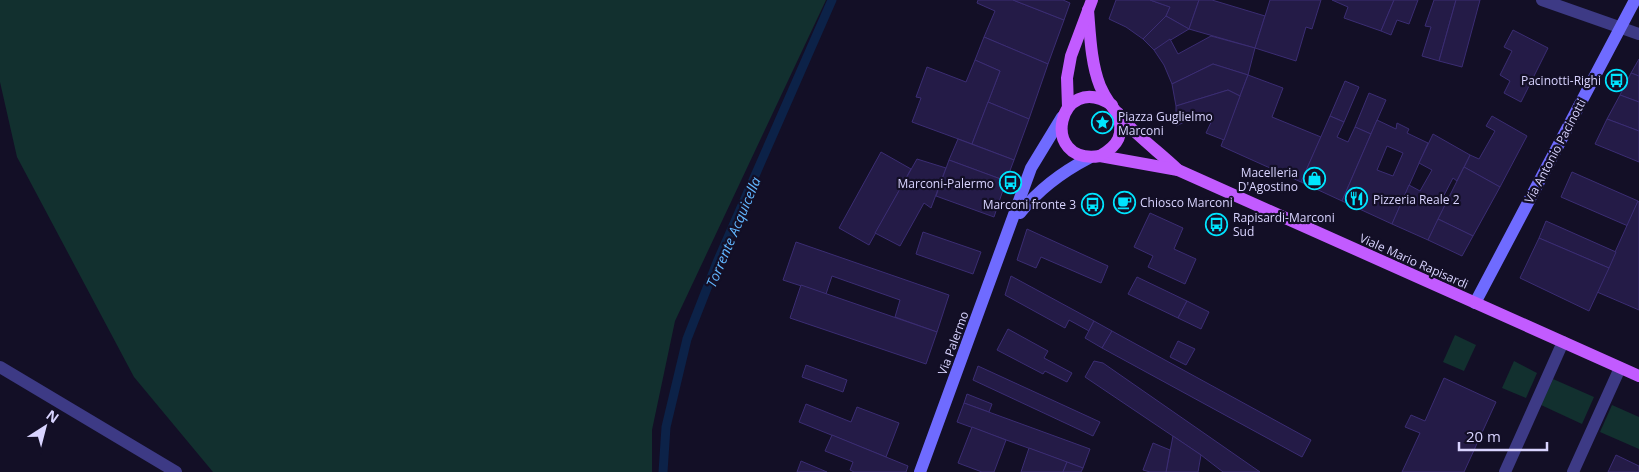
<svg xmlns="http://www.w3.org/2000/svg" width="1639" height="472" font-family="'Open Sans',sans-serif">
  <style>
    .green { fill: #12302f }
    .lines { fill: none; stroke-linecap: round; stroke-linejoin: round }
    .stream { stroke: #0c2248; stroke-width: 9 }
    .building { fill: #241b47; stroke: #3b2d73; fill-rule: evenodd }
    .service { stroke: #3d3a85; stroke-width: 12 }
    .minor { stroke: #3d3a85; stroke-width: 12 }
    .secondary { stroke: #6f6bff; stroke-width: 12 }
    .primary { stroke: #c25bff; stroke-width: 12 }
    .labels { text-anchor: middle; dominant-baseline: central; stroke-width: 4.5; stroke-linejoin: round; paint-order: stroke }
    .poi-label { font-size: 12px; fill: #d9d4ff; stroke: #130f26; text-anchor: end }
    .street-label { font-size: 12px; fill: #d9d4ff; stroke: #130f26 }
    .water-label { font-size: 14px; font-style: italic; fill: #62b6ff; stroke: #130f26 }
  </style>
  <rect width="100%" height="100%" fill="#130f26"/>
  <g class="green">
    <path d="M0 0H826L675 321 652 430V472H213L134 377 17 157 0 82Z"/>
    <path d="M1455 335 1476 345 1464 371 1443 362Z"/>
    <path d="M1514 361 1537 373 1526 398 1502 388Z"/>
    <path d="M1553 379 1594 397 1582 424 1541 405Z"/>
    <path d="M1612 405 1639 417V449L1600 432Z"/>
  </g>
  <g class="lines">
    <path class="stream" d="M663 472 666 427 687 339 718 260 832 0"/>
  </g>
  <g class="building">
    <path d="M978 0H1013L1064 20 1048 64 984 37 995 11 977 3Z"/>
    <path d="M1013 0H1063L1070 3 1064 20Z"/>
    <path d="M1116 0H1150L1170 7 1166 16 1143 39 1126 27 1109 19Z"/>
    <path d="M1150 0H1199L1189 29 1166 16 1170 7Z"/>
    <path d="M1199 0H1212L1265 16 1255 48 1189 29Z"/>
    <path d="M1270 0H1321L1312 29 1306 27 1296 61 1255 48Z"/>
    <path d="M1332 0H1394L1381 31 1344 18 1348 7Z"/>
    <path d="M1394 0H1418L1409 24 1397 20 1391 35 1381 31Z"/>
    <path d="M1434 0H1456L1439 61 1422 56 1431 27 1425 26Z"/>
    <path d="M1456 0H1480L1462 67 1439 61Z"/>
    <path d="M1166 16 1189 29 1154 50 1143 39Z"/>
    <path d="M1513 30 1548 48 1521 102 1504 93 1510 81 1500 75 1512 51 1504 47Z"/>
    <path d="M1211 36 1255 48 1248 75 1213 64 1172 84 1164 65 1154 50 1170 39 1178 54Z"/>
    <path d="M984 37 1048 64 1029 119 988 102 1000 71 975 60Z"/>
    <path d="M1639 59V76L1631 73Z"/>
    <path d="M975 60 1000 71 972 144 912 122 921 98 916 97 927 67 966 82Z"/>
    <path d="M1213 64 1248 75 1240 96 1228 90 1176 106 1172 84Z"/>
    <path d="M1631 73 1639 76V102L1620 95Z"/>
    <path d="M1248 75 1283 88 1272 117 1321 137 1301 182 1221 146Z"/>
    <path d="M1345 81 1359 87 1344 122 1330 116Z"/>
    <path d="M1228 90 1240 96 1224 140 1206 133 1214 116 1199 115 1176 126V106Z"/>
    <path d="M1369 93 1386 100 1371 134 1355 127Z"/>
    <path d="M1620 95 1639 102V131L1607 119Z"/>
    <path d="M988 102 1029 119 1014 160 972 144Z"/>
    <path d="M1330 116 1344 122 1337 137 1348 142 1355 127 1371 134 1342 201 1301 182Z"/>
    <path d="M1492 116 1527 136 1500 187 1464 167 1470 155 1479 159 1495 131 1486 126Z"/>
    <path d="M1607 119 1639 131V162L1595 144Z"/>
    <path d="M1377 120 1396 129 1397 123 1409 129 1407 133 1428 143 1392 224 1342 201ZM1387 146 1403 153 1393 176 1377 170Z"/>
    <path d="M1433 134 1470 155 1457 181 1453 178 1441 201 1446 204 1428 240 1392 224 1409 185 1420 191 1432 170 1419 163Z"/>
    <path d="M958 139 1014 160 1006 181 949 160Z"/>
    <path d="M881 152 911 169 869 245 839 228Z"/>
    <path d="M917 159 946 168 931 208 924 203 900 246 875 233Z"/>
    <path d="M949 160 1006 181 994 217 936 196Z"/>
    <path d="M1464 167 1500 187 1473 236 1438 219Z"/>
    <path d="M1572 172 1638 201 1628 226 1561 197Z"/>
    <path d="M1127 196 1131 203 1122 208 1117 201Z"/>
    <path d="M1638 201 1639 202V310L1597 292Z"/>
    <path d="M1150 213 1183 228 1174 249 1196 259 1185 284 1148 267 1153 256 1134 247Z"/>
    <path d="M1438 219 1473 236 1462 256 1428 240Z"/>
    <path d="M1546 221 1616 252 1609 268 1539 238Z"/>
    <path d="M1027 229 1108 266 1101 283 1041 257 1036 268 1017 260Z"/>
    <path d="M923 232 981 252 973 274 916 254Z"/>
    <path d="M1539 238 1609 268 1589 311 1520 278Z"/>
    <path d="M796 242 949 295 937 332 895 317 900 300 832 276 826 294 783 280Z"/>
    <path d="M1011 276 1094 321 1089 331 1069 320 1065 328 1005 295Z"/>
    <path d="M1137 277 1187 301 1178 318 1128 294Z"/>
    <path d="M801 285 937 332 926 364 790 318Z"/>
    <path d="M1187 301 1209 312 1201 329 1178 318Z"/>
    <path d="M1094 321 1112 331 1102 348 1085 338Z"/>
    <path d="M1008 329 1048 351 1044 358 1072 373 1067 382 1045 371 1043 374 997 350Z"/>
    <path d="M1112 331 1311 440 1302 457 1102 348Z"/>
    <path d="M1178 341 1195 349 1186 365 1170 357Z"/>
    <path d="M1094 361 1103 363 1260 472H1223L1201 455 1085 377Z"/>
    <path d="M806 365 847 380 843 392 802 377Z"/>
    <path d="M978 366 1100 422 1093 436 973 380Z"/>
    <path d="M1444 378 1496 402 1464 472H1402L1420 433 1405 427 1411 415 1425 421Z"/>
    <path d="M967 394 992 404 989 412 964 403Z"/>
    <path d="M964 403 1090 449 1083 468 957 422Z"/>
    <path d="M806 404 851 422 857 407 899 423 886 457 799 422Z"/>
    <path d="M972 427 1006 440 994 472H982L958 463Z"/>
    <path d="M832 435 908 466 906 472H854L850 470 853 462 825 451Z"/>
    <path d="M1173 436 1201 455 1198 472H1166Z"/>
    <path d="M1153 443 1170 450 1166 472H1150L1143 470Z"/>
    <path d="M1029 448 1067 462 1063 472H1021Z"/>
    <path d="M1616 455 1639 466V472H1608Z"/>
    <path d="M801 461 827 472H797Z"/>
    <path d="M1067 462 1083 468 1081 472H1063Z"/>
  </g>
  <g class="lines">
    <g class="service">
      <path d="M1505 472 1563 342"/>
      <path d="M1573 472 1620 368"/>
    </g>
    <g class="minor">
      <path d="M1542 0 1639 34"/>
      <path d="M0 367 176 472"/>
    </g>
    <g class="secondary">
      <path d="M1020 213C1039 189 1062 172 1089 158"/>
      <path d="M1475 303 1635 0"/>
      <path d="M920 472 1031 168 1062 117"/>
    </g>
    <g class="primary">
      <path d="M1088 10C1090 34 1091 64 1100 86 1115 121 1152 145 1178 170"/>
      <path d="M1112 105C1058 69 1038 166 1100 156L1178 170 1639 376"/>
      <path d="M1068 107 1067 78 1071 56 1092 0"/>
      <path d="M1100 156C1119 145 1124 135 1118 113"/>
    </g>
  </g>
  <defs>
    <symbol id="bus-ring" viewBox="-11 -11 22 22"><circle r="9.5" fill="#130f26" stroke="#00e5ff" stroke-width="1.5"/><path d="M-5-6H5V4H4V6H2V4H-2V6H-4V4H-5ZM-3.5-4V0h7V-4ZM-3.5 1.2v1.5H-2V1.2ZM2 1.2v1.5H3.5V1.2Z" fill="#00e5ff"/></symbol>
    <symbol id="sight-ring" viewBox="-11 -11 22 22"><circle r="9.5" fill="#130f26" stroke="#00e5ff" stroke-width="1.5"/><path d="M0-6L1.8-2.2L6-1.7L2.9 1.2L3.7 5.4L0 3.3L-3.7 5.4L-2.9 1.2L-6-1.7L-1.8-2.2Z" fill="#00e5ff"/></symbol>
    <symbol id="shop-ring" viewBox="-11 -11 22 22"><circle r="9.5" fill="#130f26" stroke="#00e5ff" stroke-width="1.5"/><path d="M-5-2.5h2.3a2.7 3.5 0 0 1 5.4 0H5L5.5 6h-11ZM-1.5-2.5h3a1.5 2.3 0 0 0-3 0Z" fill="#00e5ff"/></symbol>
    <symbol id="restaurant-ring" viewBox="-11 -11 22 22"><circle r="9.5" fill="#130f26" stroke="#00e5ff" stroke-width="1.5"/><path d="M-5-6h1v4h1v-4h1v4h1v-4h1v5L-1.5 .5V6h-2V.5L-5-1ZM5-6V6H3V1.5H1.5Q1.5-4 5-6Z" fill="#00e5ff"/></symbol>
    <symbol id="cafe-ring" viewBox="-11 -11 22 22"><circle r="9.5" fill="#130f26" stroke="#00e5ff" stroke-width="1.5"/><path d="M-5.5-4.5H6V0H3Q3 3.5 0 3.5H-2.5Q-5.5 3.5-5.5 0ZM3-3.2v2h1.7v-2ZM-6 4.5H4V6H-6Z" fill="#00e5ff"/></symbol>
  </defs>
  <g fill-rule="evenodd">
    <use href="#bus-ring" x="1604" y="68" width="25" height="25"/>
    <use href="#sight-ring" x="1090" y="110" width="25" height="25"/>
    <use href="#shop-ring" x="1302" y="166" width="25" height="25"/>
    <use href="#bus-ring" x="998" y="170" width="25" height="25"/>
    <use href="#restaurant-ring" x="1344" y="186" width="25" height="25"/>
    <use href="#cafe-ring" x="1112" y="190" width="25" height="25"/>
    <use href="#bus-ring" x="1080" y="192" width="25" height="25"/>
    <use href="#bus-ring" x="1204" y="212" width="25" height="25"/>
  </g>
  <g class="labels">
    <g class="poi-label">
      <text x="1601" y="80">Pacinotti-Righi</text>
      <text x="1118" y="116" text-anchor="start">Piazza Guglielmo<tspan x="1118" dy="14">Marconi</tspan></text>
      <text x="1298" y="172">Macelleria<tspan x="1298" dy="14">D'Agostino</tspan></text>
      <text x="994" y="183">Marconi-Palermo</text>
      <text x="1373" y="199" text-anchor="start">Pizzeria Reale 2</text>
      <text x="1140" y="202" text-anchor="start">Chiosco Marconi</text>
      <text x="1076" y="204">Marconi fronte 3</text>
      <text x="1233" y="217" text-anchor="start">Rapisardi-Marconi<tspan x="1233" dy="14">Sud</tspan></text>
    </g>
    <g class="street-label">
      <text transform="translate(1555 151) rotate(-62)">Via Antonio Pacinotti</text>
      <text transform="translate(1414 261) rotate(24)">Viale Mario Rapisardi</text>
      <text transform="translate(953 343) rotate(-70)">Via Palermo</text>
    </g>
    <g class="water-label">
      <text transform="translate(733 232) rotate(-67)">Torrente Acquicella</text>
    </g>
  </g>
  <g transform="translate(45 427) rotate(36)" stroke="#130f26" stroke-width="4" paint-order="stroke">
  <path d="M0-4L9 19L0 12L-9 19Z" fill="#d9d4ff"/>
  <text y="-8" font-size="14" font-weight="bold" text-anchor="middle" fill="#d9d4ff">N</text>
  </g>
  <path d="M1459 442v8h88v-8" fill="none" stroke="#d9d4ff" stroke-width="2.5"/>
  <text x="1466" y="442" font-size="15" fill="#d9d4ff" stroke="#130f26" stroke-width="4" paint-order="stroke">20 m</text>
</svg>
